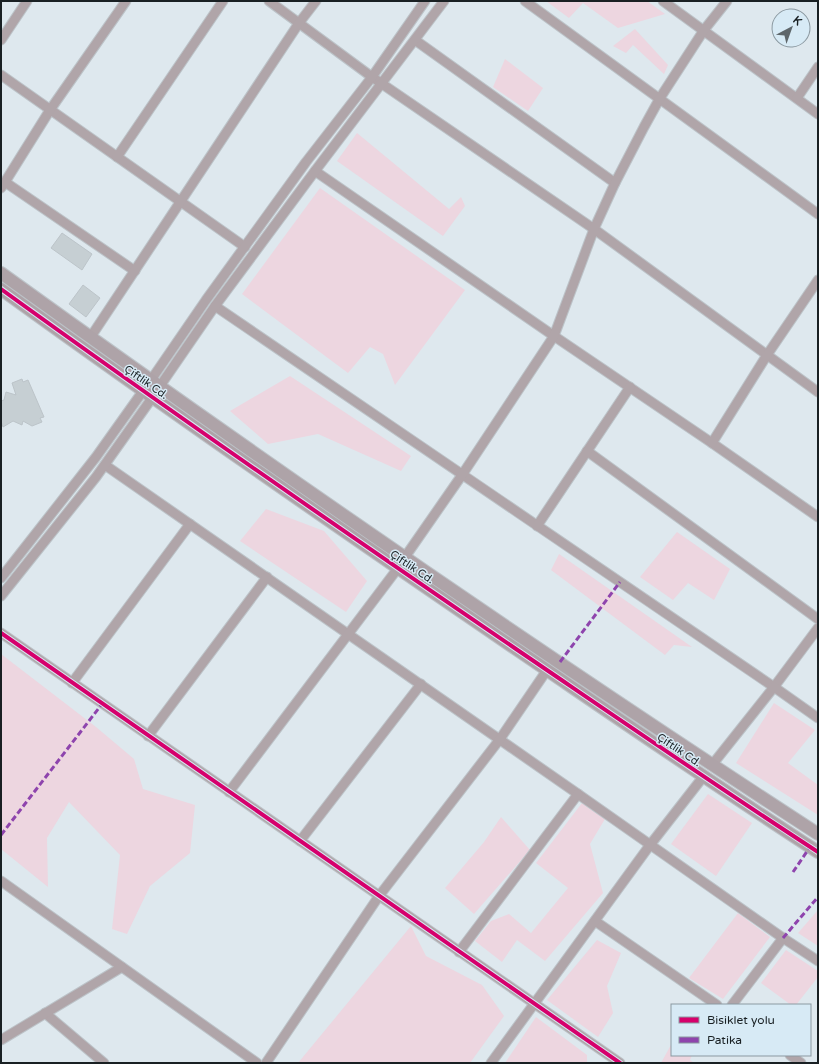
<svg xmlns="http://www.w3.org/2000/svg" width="819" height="1064" font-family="'Varela Round',sans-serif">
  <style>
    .green { fill: #edd6e0 }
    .building { fill: #c6cfd3; stroke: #bcc4c9 }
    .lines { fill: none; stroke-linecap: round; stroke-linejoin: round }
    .street-casing { stroke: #bcc3c8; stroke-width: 11 }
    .secondary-casing { stroke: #bcc3c8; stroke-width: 14 }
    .street { stroke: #b0a5a9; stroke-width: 9 }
    .secondary { stroke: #aea3a8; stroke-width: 12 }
    .quiet { stroke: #8e44ad; stroke-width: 3; stroke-dasharray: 6 3; stroke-linecap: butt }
    .cycleway-casing { stroke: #d7eaf5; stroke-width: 6 }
    .cycleway { stroke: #d6006c; stroke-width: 4 }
    .labels { text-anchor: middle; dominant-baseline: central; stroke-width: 3; stroke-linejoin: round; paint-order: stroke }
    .street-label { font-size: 11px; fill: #192023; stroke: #d7eaf5 }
  </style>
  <rect width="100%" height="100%" fill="#dee8ee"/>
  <g class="green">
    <path d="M546 1H647L665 14 618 28 583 3 569 18Z"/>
    <path d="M635 29 668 65 664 74 633 45 626 53 613 46Z"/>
    <path d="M505 59 543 88 528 111 493 87Z"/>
    <path d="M357 133 449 209 461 197 465 206 443 236 337 161Z"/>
    <path d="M320 188 465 290 395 385 383 354 370 347 348 373 242 294Z"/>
    <path d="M290 376 411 456 401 471 318 434 268 444 230 411Z"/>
    <path d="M266 509 324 531 367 581 346 612 240 541Z"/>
    <path d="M677 532 730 569 714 600 688 583 673 600 640 577Z"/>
    <path d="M559 554 692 647 674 645 665 655 551 570Z"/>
    <path d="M1 654 96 727 134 759 143 789 195 805 190 853 150 886 127 934 112 929 120 855 69 802 47 838 48 887 1 849Z"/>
    <path d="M774 703 815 730 788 763 818 785V815L736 763Z"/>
    <path d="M708 794 752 823 716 876 671 844Z"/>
    <path d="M582 803 605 819 590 844 603 893 545 961 517 940 502 962 475 941 491 921 509 914 531 933 568 888 536 863Z"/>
    <path d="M501 817 530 850 474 914 445 888 484 842Z"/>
    <path d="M818 910V946L798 933Z"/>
    <path d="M738 913 770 937 723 999 689 978Z"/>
    <path d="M411 926 426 956 482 985 504 1016 470 1063H298Z"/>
    <path d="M597 940 621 953 607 986 613 1013 598 1037 547 1000Z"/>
    <path d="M786 950 818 971V977L796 1005H791L761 983Z"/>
    <path d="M536 1017 587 1055V1063H505Z"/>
    <path d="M672 1043V1055H692L690 1060 694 1063H661Z"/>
  </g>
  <g class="building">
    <path d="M62 233 92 254 82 270 51 248Z"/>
    <path d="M83 285 100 298 86 317 69 304Z"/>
    <path d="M22 379 23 382 28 380 44 417 40 418 42 422 32 426 23 421 22 425 13 421 3 427 1 421V401L4 400 6 392 16 395 12 383Z"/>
  </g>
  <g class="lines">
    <defs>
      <g id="street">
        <path d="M269 1 372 77 594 229 818 392"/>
        <path d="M525 1 818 214"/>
        <path d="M663 1 818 114"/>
        <path d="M1 40 27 1"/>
        <path d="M415 40 615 183"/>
        <path d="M1 75 245 247"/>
        <path d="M797 98 818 67"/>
        <path d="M117 157 223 1"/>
        <path d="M315 171 554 336 712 443 818 517"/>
        <path d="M5 182 50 110 126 1"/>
        <path d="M1 188 5 182 135 271"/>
        <path d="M215 306 774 687 818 628"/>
        <path d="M90 338 299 23 316 1"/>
        <path d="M151 380 206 300 306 162 372 77 425 1"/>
        <path d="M160 386 215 306 315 171 444 1"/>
        <path d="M712 443 767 355 818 280"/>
        <path d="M587 451 818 619"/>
        <path d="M105 465 578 794 783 938 818 961"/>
        <path d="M537 526 630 387"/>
        <path d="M405 557 462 475 554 336 594 229 615 183 644 127 660 98 704 30 727 1"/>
        <path d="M1 578 96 457 143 391"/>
        <path d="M1 596 96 477 152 398"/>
        <path d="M1 633 620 1063"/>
        <path d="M72 683 190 524"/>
        <path d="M148 736 267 577"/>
        <path d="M712 765 774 687 818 718"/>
        <path d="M229 792 398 568"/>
        <path d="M300 841 421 684"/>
        <path d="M1 881 257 1063"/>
        <path d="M595 921 717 1005"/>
        <path d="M459 952 578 794"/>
        <path d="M732 1005 783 938"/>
        <path d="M45 1013 104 1063"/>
        <path d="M1 1040 122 967"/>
        <path d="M790 1055 801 1063"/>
        <path d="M266 1063 379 896 500 739 547 670"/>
        <path d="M491 1063 650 845 703 777"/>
      </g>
      <g id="secondary">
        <path d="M1 273C269 466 541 654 818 834"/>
        <path d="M1 289C171 412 343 531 516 649 616 717 716 786 818 852"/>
      </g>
    </defs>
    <use href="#street" class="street-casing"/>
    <use href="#secondary" class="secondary-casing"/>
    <use href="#street" class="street"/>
    <use href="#secondary" class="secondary"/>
    <g class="quiet">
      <path d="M560 662 620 582"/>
      <path d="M1 835 102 704"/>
      <path d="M793 872 810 847"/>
      <path d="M783 938 818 897"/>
    </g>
    <defs>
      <g id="cycleway">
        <path d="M1 289C171 412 343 531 516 649 616 717 716 786 818 852"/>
        <path d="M1 633 620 1063"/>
      </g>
    </defs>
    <use href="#cycleway" class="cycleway-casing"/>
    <use href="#cycleway" class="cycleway"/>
  </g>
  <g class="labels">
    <g class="street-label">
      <text transform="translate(146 382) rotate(35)">Çiftlik Cd.</text>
      <text transform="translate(412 567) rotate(34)">Çiftlik Cd.</text>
      <text transform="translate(679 750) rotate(34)">Çiftlik Cd.</text>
    </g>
  </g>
  <rect width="819" height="1064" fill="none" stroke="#192023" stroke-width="4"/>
  <rect x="671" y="1004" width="140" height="52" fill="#d7eaf5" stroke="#8b99a1"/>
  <rect x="679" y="1017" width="20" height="6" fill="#d6006c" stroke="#8b99a1"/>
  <text x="707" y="1024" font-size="12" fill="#192023">Bisiklet yolu</text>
  <rect x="679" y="1037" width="20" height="6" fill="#8e44ad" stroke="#8b99a1"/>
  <text x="707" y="1044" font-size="12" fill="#192023">Patika</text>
  <g transform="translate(791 28) rotate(41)"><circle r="19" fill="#d7eaf5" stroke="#8b99a1"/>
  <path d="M0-3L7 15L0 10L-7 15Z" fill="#5e666a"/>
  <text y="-6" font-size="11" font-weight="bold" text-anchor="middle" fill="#192023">K</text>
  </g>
</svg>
